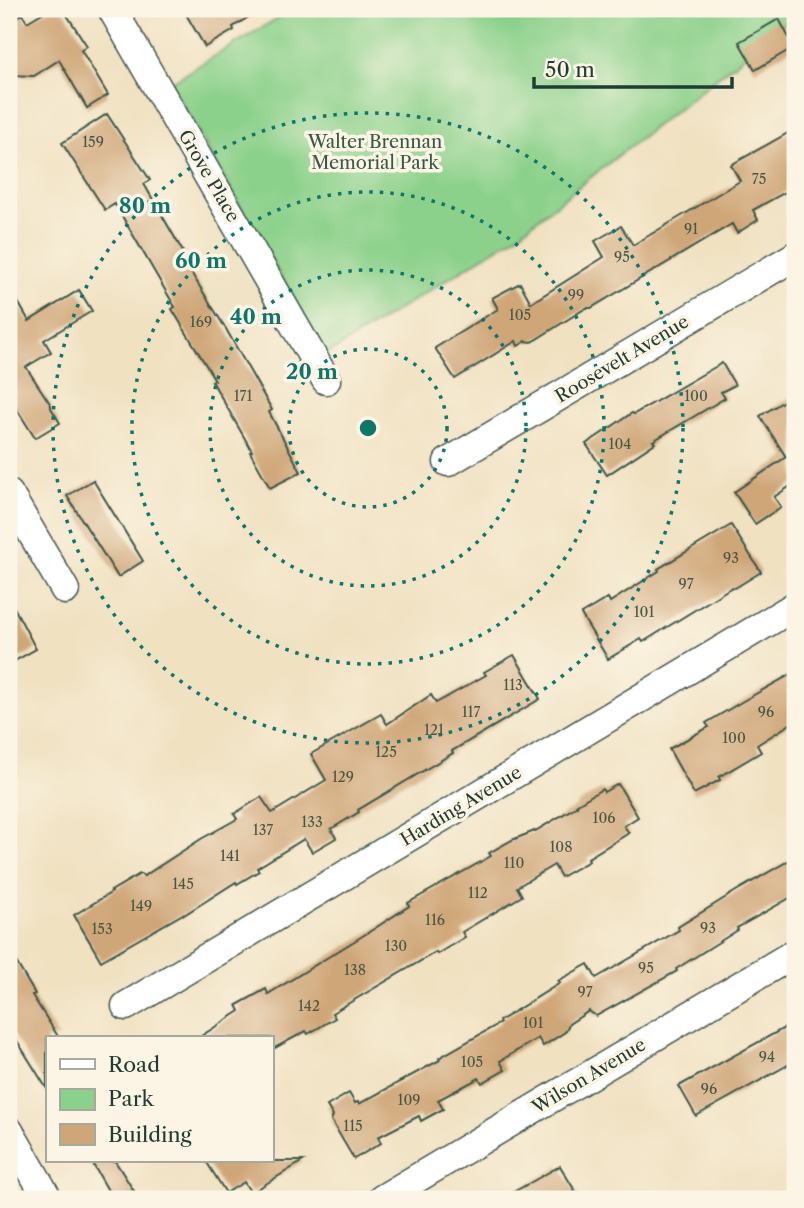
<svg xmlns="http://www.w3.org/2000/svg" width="804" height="1208" font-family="'Libre Caslon Text',serif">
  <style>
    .green { fill: #8cd18b; stroke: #568760; stroke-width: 2 }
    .building { fill: #cfa677 }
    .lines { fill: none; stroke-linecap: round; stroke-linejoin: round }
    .street-casing { stroke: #3e5649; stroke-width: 31 }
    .street { stroke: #fff; stroke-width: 28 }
    .ring { fill: none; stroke: #0f766e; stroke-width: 3.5; stroke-dasharray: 3.5 7 }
    .labels { text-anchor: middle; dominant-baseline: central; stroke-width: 7; stroke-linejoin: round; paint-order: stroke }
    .number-label { font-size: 14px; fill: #4b5745 }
    .park-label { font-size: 18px; fill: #355b45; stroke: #fcf5e5 }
    .street-label { font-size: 18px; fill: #1f3d34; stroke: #fcf5e5 }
    .centre { fill: #0f766e; stroke: #fcf5e5; stroke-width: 3.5 }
    .ring-label { font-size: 21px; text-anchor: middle; font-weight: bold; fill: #0f766e; stroke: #fcf5e5; stroke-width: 7; stroke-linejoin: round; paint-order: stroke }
  </style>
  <rect width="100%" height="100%" fill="#fcf5e5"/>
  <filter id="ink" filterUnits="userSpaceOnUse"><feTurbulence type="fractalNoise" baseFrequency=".0143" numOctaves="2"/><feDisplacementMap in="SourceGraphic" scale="14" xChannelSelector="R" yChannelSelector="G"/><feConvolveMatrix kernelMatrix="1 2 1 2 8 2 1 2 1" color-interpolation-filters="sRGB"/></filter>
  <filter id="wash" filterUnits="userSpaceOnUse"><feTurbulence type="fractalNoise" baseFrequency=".00686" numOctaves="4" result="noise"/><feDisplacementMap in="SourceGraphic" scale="28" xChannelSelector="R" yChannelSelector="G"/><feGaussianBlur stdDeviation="1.57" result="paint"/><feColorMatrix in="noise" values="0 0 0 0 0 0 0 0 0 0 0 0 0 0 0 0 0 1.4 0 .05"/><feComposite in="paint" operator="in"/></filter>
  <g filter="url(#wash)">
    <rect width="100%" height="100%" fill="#f0e1c1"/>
    <path class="green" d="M293 9H795V16L515 237 326 355 170 83Z"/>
    <g id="blocks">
      <g class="building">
        <path d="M49 9H63L87 46 81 50 108 95 87 108 59 60 34 76 9 75V23L22 14 27 22Z"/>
        <path d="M183 9H261L233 27 234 30 205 47Z"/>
        <path d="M779 19 794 47 755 70 739 42Z"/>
        <path d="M107 114 150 180 144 184 190 264 187 266 226 329 272 410 269 412 301 472 270 488 250 452 252 451 212 381 215 380 172 309 175 307 115 204 105 210 62 143Z"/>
        <path d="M795 129V187L753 210 758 220 737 233 732 224 591 308H586L532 342 526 341 518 346 516 341 455 379 435 348 498 309 492 298 520 283 531 303 604 257 595 241 621 226 633 245 740 181 731 165Z"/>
        <path d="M9 286 29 321 79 290 92 311 44 340 51 352 26 367 51 405V408L60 423 35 438 9 397Z"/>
        <path d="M722 363 735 385 721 392 725 398 653 441 655 443 607 475 586 444 632 413 634 414Z"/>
        <path d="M795 394V483L774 497 781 507 755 524 734 492 786 457 760 416Z"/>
        <path d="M93 480 143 561 118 577 67 496Z"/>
        <path d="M731 525 761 572 735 588 732 587 643 642 641 639 608 659 581 614 608 598 610 602 659 571 658 569Z"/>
        <path d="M9 598 36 649 9 664Z"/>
        <path d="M514 655 540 699 452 751 453 753 358 810 359 812 331 829 336 838 312 852 304 839 257 868 259 871 237 884 236 882 184 915 183 914 101 961 74 915 112 892 111 891 140 874 144 876 201 839 237 819 234 814 261 797 272 813 326 780 311 754 381 714 387 724 431 695 436 703 486 675 484 672Z"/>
        <path d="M795 672V721L757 745 761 752 719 777 720 780 694 794 669 749 709 727 706 723 743 701Z"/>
        <path d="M618 784 638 817 624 826 629 833 588 858 589 861 561 877 554 865 517 887 522 896 462 932 465 937 437 954 436 952 332 1013 335 1018 308 1034 306 1031 271 1050V1038H198L240 1011 237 1005 266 989 268 994 369 932 409 906 408 903 491 856 489 853 512 840 537 830 577 806 576 805 602 789 604 792Z"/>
        <path d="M795 857V895L737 928 738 930 676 969 677 971 596 1016 589 1011 569 1024 565 1032 543 1046 538 1038 500 1061 505 1070 482 1083 479 1078 438 1100 443 1109 421 1121 419 1116 378 1137 381 1143 354 1159 331 1120 333 1116 327 1106 349 1093 355 1103 358 1102 359 1104 440 1060 439 1058 500 1023 499 1021 560 983 558 981 588 964 596 978 679 930 678 927 736 891Z"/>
        <path d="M9 950 35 994 32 995 59 1038H47V1089L9 1028Z"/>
        <path d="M795 1022V1061L696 1116 679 1086Z"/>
        <path d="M91 1161H115L139 1199H113Z"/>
        <path d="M206 1161H303L251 1193 244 1182 226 1193Z"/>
        <path d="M560 1166 580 1199H501Z"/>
      </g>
    </g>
  </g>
  <g filter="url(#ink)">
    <use href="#blocks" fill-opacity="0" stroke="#3e5649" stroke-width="2"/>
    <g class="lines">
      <defs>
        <g id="street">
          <path d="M112 9 326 380"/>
          <path d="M448 462 795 256"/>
          <path d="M9 494 65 590"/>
          <path d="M126 1006 795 606"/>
          <path d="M9 1131 48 1199"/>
          <path d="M382 1199 795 953"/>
        </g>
      </defs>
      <use href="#street" class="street-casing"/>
      <use href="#street" class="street"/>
    </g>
  </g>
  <g class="ring">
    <circle cx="368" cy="428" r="79"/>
    <circle cx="368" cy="428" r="158"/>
    <circle cx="368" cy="428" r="236"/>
    <circle cx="368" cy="428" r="315"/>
  </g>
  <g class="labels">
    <g class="number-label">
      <text x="93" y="142">159</text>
      <text x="759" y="179">75</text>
      <text x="691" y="229">91</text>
      <text x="622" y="257">95</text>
      <text x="576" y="295">99</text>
      <text x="520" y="315">105</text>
      <text x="201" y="322">169</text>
      <text x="243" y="396">171</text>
      <text x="696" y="396">100</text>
      <text x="620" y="444">104</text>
      <text x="731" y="558">93</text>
      <text x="686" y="584">97</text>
      <text x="644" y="612">101</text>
      <text x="513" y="685">113</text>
      <text x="471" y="712">117</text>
      <text x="766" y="712">96</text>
      <text x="434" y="730">121</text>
      <text x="734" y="738">100</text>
      <text x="386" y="752">125</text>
      <text x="343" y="777">129</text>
      <text x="604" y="818">106</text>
      <text x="312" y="822">133</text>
      <text x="263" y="830">137</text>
      <text x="561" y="847">108</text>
      <text x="230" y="856">141</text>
      <text x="514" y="863">110</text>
      <text x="183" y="884">145</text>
      <text x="478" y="893">112</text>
      <text x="141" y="906">149</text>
      <text x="435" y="920">116</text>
      <text x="708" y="928">93</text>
      <text x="102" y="929">153</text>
      <text x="396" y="946">130</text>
      <text x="646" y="968">95</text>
      <text x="355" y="970">138</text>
      <text x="585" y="992">97</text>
      <text x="309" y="1006">142</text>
      <text x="533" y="1023">101</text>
      <text x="767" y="1057">94</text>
      <text x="472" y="1062">105</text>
      <text x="709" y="1089">96</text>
      <text x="409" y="1100">109</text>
      <text x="353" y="1126">115</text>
    </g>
    <g class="park-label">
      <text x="375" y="142">Walter Brennan<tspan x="375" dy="21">Memorial Park</tspan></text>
    </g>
    <g class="street-label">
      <text transform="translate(209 176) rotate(60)">Grove Place</text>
      <text transform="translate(622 359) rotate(-31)">Roosevelt Avenue</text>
      <text transform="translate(461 806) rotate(-31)">Harding Avenue</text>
      <text transform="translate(589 1076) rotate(-31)">Wilson Avenue</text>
    </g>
  </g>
  <circle cx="368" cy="428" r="10" class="centre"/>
  <g class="ring-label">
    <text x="145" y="213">80 m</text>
    <text x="201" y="268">60 m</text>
    <text x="256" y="324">40 m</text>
    <text x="312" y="379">20 m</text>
  </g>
  <rect width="804" height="1208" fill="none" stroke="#fcf5e5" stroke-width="35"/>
  <rect x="46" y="1036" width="228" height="126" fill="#fcf5e5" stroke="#a4ab9e" stroke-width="2"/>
  <rect x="60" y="1059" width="35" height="10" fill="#ffffff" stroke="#a4ab9e" stroke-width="2"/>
  <text x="108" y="1072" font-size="21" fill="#1f3d34">Road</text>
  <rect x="60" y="1089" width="35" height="21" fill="#8cd18b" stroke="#a4ab9e" stroke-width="2"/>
  <text x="108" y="1106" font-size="21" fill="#1f3d34">Park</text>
  <rect x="60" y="1124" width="35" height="21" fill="#cfa677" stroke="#a4ab9e" stroke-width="2"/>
  <text x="108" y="1142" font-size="21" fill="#1f3d34">Building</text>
  <path d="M534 77v10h198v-10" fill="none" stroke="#1f3d34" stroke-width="3.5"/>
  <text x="545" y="77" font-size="21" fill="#1f3d34" stroke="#fcf5e5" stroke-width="5" paint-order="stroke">50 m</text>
</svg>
